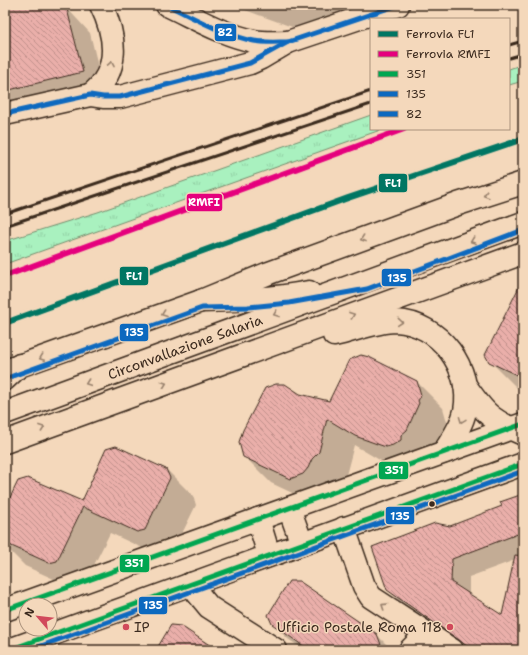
<svg xmlns="http://www.w3.org/2000/svg" width="528" height="655" font-family="'Shantell Sans',sans-serif">
  <style>
    .park { fill: url(#park-tufts); stroke: #728e6e }
    .shadow { fill: #0003; fill-rule: evenodd }
    .building { fill: url(#building-back-hatch); stroke: #3b2a1e }
    .lines { fill: none; stroke-linecap: round; stroke-linejoin: round }
    .minor-casing { stroke: #3b2a1e; stroke-width: 25 }
    .secondary-casing { stroke: #3b2a1e; stroke-width: 25 }
    .trunk-casing { stroke: #3b2a1e; stroke-width: 25 }
    .minor { stroke: #f4d8bb; stroke-width: 22 }
    .secondary { stroke: #f4d8bb; stroke-width: 22 }
    .trunk { stroke: #f4d8bb; stroke-width: 22 }
    .rail { stroke: #3b2a1e; stroke-width: 3 }
    .bus-1-casing { stroke: #f4d8bb; stroke-width: 8 }
    .bus-2-casing { stroke: #f4d8bb; stroke-width: 8 }
    .bus-3-casing { stroke: #f4d8bb; stroke-width: 8 }
    .bus-1 { stroke: #00a651; stroke-width: 5 }
    .bus-2 { stroke: #0c69bf; stroke-width: 5 }
    .bus-3 { stroke: #0c69bf; stroke-width: 5 }
    .rail-1-casing { stroke: #f4d8bb; stroke-width: 9 }
    .rail-2-casing { stroke: #f4d8bb; stroke-width: 9 }
    .rail-1 { stroke: #007663; stroke-width: 6 }
    .rail-2 { stroke: #e5007d; stroke-width: 6 }
    .oneway { stroke: #98816c }
    .bus-dot { fill: #3b2a1e; stroke: #f4d8bb; stroke-width: 1.5 }
    .poi-dot { fill: #d1495b; stroke: #f4d8bb; stroke-width: 1.5 }
    .labels { text-anchor: middle; dominant-baseline: central; stroke-width: 3; stroke-linejoin: round; paint-order: stroke }
    .street-label { font-size: 14px; fill: #3b2a1e; stroke: #f4d8bb }
    .poi-label { font-size: 14px; fill: #3b2a1e; stroke: #f4d8bb; text-anchor: start }
    .line-badge { stroke: #f4d8bb; stroke-width: 1.5 }
    .badge-label { font-size: 11px; text-anchor: middle; font-weight: bold; fill: #fff }
  </style>
  <defs>
    <pattern id="park-tufts" width="24" height="20" patternUnits="userSpaceOnUse"><rect width="24" height="20" fill="#a9f1bf"/><path d="M3 7l-1-3M5 7V3M7 7l1-3M15 17l-1-3M17 17v-4M19 17l1-3" fill="none" stroke="#92cfa4"/></pattern>
    <pattern id="building-back-hatch" width="6" height="6" patternUnits="userSpaceOnUse"><rect width="6" height="6" fill="#eaafaa"/><path d="M-1 5l2 2M0 0l6 6M5-1l2 2" fill="none" stroke="#bf8f8a"/></pattern>
  </defs>
  <rect width="100%" height="100%" fill="#f4d8bb"/>
  <filter id="ink" filterUnits="userSpaceOnUse"><feTurbulence type="fractalNoise" baseFrequency=".025" numOctaves="2"/><feDisplacementMap in="SourceGraphic" scale="8" xChannelSelector="R" yChannelSelector="G"/><feConvolveMatrix kernelMatrix="1 2 1 2 8 2 1 2 1" color-interpolation-filters="sRGB"/></filter>
  <g filter="url(#ink)">
    <g class="park">
      <path d="M523 64V81L509 85V69Z"/>
      <path d="M371 115V129H383L5 264V241L98 212Z"/>
    </g>
    <g class="shadow">
      <path d="M5 5H64L90 33 105 95 5 119Z"/>
      <path d="M231 5H361L295 28Z"/>
      <path d="M523 300V391L517 388 490 361Z"/>
      <path d="M416 381 443 408 447 422 444 428 445 431 433 457 407 472 383 462 354 445 345 479 318 505 271 483 244 456 300 395 329 402Z"/>
      <path d="M166 469 193 496 196 505 171 556 164 558 110 533 83 587 76 589 25 566 5 546V511L82 503Z"/>
      <path d="M523 495V650H467L406 608 388 590 450 527 503 507ZM515 560 503 616 469 594V577Z"/>
      <path d="M273 624 376 634 392 650H304L288 639Z"/>
    </g>
    <g class="building">
      <path d="M5 5H60L67 9 83 72 5 91Z"/>
      <path d="M523 279V378L489 362 485 355Z"/>
      <path d="M361 355 369 357 417 381 421 395 418 401 419 403 407 430 401 435V440L393 445 386 447 380 445 355 436 327 419 319 452 312 459 308 468 303 474 290 479 243 457 239 442 243 430 265 388 276 384H285L300 394 329 401 349 360Z"/>
      <path d="M116 446 166 469 170 478 145 530 137 532 83 507 57 561 49 563 5 543V508L18 481 28 478 82 501 106 449Z"/>
      <path d="M523 494V532L452 559 451 582 502 615 515 555 523 556V650H472L459 640 387 590 372 547 435 523 450 526 502 506 500 502Z"/>
      <path d="M289 581H299L377 634 383 650H309L272 624 268 615Z"/>
      <path d="M171 625 181 626 217 650H156Z"/>
    </g>
    <g class="lines">
      <defs>
        <g id="minor">
          <path d="M167 5C195 18 223 35 254 41 265 43 276 42 288 42"/>
          <path d="M90 95C121 72 116 36 101 5"/>
          <path d="M5 114 90 95 103 97H120L250 63 261 58 288 42 398 5"/>
          <path d="M289 508 302 544"/>
          <path d="M258 519 269 555"/>
          <path d="M344 528 364 586 371 597 452 650"/>
          <path d="M190 584 209 607 276 650"/>
          <path d="M410 650 417 643"/>
        </g>
        <g id="secondary">
          <path d="M5 371 201 301 269 273 458 204 523 183"/>
          <path d="M5 610 523 424"/>
          <path d="M9 650 523 464"/>
        </g>
        <g id="trunk">
          <path d="M201 301C237 300 273 299 309 292"/>
          <path d="M334 335C354 331 375 321 396 321 440 323 473 369 465 411 462 426 452 439 444 452"/>
          <path d="M5 379 20 365"/>
          <path d="M465 385C485 414 491 420 523 434"/>
          <path d="M5 413 523 223"/>
          <path d="M5 442 523 253"/>
        </g>
      </defs>
      <use href="#minor" class="minor-casing"/>
      <use href="#secondary" class="secondary-casing"/>
      <use href="#trunk" class="trunk-casing"/>
      <use href="#minor" class="minor"/>
      <use href="#secondary" class="secondary"/>
      <use href="#trunk" class="trunk"/>
      <g class="rail">
        <path d="M509 45 523 41"/>
        <path d="M509 58 523 54"/>
        <path d="M5 214 371 91"/>
        <path d="M5 226 371 104"/>
      </g>
      <defs>
        <g id="bus-1">
          <path d="M5 610 523 424"/>
          <path d="M9 650 523 464"/>
        </g>
        <g id="bus-2">
          <path d="M7 378 202 308 248 307 289 303 367 289 523 230"/>
          <path d="M30 650 523 471"/>
        </g>
        <g id="bus-3">
          <path d="M167 5C195 18 223 35 254 41 265 43 277 42 288 42"/>
          <path d="M5 114 90 95 103 97H120L250 63 288 42 398 5"/>
        </g>
      </defs>
      <use href="#bus-1" class="bus-1-casing"/>
      <use href="#bus-2" class="bus-2-casing"/>
      <use href="#bus-3" class="bus-3-casing"/>
      <use href="#bus-1" class="bus-1"/>
      <use href="#bus-2" class="bus-2"/>
      <use href="#bus-3" class="bus-3"/>
      <defs>
        <path id="rail-1" d="M5 323 348 198 523 139"/>
        <path id="rail-2" d="M5 276 404 129"/>
      </defs>
      <use href="#rail-1" class="rail-1-casing"/>
      <use href="#rail-2" class="rail-2-casing"/>
      <use href="#rail-1" class="rail-1"/>
      <use href="#rail-2" class="rail-2"/>
    </g>
    <defs><path id="oneway-chevron" d="M-2-3.5L2.5 0L-2 3.5" fill="none" stroke-width="1.6" stroke-linecap="round" stroke-linejoin="round"/></defs>
    <g class="oneway">
      <use href="#oneway-chevron" transform="translate(111 64) rotate(-79)"/>
      <use href="#oneway-chevron" transform="translate(486 195) rotate(162)"/>
      <use href="#oneway-chevron" transform="translate(363 239) rotate(160)"/>
      <use href="#oneway-chevron" transform="translate(473 241) rotate(160)"/>
      <use href="#oneway-chevron" transform="translate(164 314) rotate(160)"/>
      <use href="#oneway-chevron" transform="translate(276 314) rotate(160)"/>
      <use href="#oneway-chevron" transform="translate(352 315) rotate(-20)"/>
      <use href="#oneway-chevron" transform="translate(400 322) rotate(5)"/>
      <use href="#oneway-chevron" transform="translate(42 358) rotate(160)"/>
      <use href="#oneway-chevron" transform="translate(88 383) rotate(160)"/>
      <use href="#oneway-chevron" transform="translate(164 384) rotate(-20)"/>
      <use href="#oneway-chevron" transform="translate(462 420) rotate(111)"/>
      <use href="#oneway-chevron" transform="translate(42 428) rotate(-20)"/>
      <use href="#oneway-chevron" transform="translate(384 606) rotate(-147)"/>
    </g>
  </g>
  <circle class="bus-dot" cx="432" cy="504" r="3.5"/>
  <g class="poi-dot">
    <circle cx="126" cy="627" r="4"/>
    <circle cx="450" cy="627" r="4"/>
  </g>
  <g class="labels">
    <g class="street-label">
      <text transform="translate(185 347) rotate(-20)">Circonvallazione Salaria</text>
    </g>
    <g class="poi-label">
      <text x="134" y="627">IP</text>
      <text x="442" y="627" text-anchor="end">Ufficio Postale Roma 118</text>
    </g>
  </g>
  <g class="line-badge">
    <rect x="214" y="23" width="23" height="19" rx="4" fill="#0c69bf"/>
    <rect x="378" y="173" width="30" height="20" rx="4" fill="#007663"/>
    <rect x="186" y="193" width="37" height="19" rx="4" fill="#e5007d"/>
    <rect x="119" y="266" width="30" height="20" rx="4" fill="#007663"/>
    <rect x="381" y="268" width="31" height="19" rx="4" fill="#0c69bf"/>
    <rect x="119" y="323" width="30" height="19" rx="4" fill="#0c69bf"/>
    <rect x="378" y="461" width="31" height="19" rx="4" fill="#00a651"/>
    <rect x="385" y="506" width="30" height="19" rx="4" fill="#0c69bf"/>
    <rect x="119" y="554" width="31" height="19" rx="4" fill="#00a651"/>
    <rect x="138" y="596" width="30" height="19" rx="4" fill="#0c69bf"/>
  </g>
  <g class="badge-label">
    <text x="225" y="36">82</text>
    <text x="393" y="187">FL1</text>
    <text x="204" y="206">RMFI</text>
    <text x="134" y="280">FL1</text>
    <text x="397" y="282">135</text>
    <text x="134" y="336">135</text>
    <text x="394" y="474">351</text>
    <text x="400" y="520">135</text>
    <text x="134" y="567">351</text>
    <text x="153" y="609">135</text>
  </g>
  <rect width="528" height="655" fill="none" stroke="#f4d8bb" stroke-width="20"/>
  <rect x="10" y="10" width="508" height="635" fill="none" stroke="#3b2a1e" stroke-width="1.5" filter="url(#ink)"/>
  <rect x="370" y="18" width="140" height="112" fill="#f4d8bb" stroke="#aa927c"/>
  <rect x="378" y="31" width="20" height="6" fill="#007663" stroke="#aa927c"/>
  <text x="406" y="38" font-size="12" fill="#3b2a1e">Ferrovia FL1</text>
  <rect x="378" y="51" width="20" height="6" fill="#e5007d" stroke="#aa927c"/>
  <text x="406" y="58" font-size="12" fill="#3b2a1e">Ferrovia RMFI</text>
  <rect x="378" y="71" width="20" height="6" fill="#00a651" stroke="#aa927c"/>
  <text x="406" y="78" font-size="12" fill="#3b2a1e">351</text>
  <rect x="378" y="91" width="20" height="6" fill="#0c69bf" stroke="#aa927c"/>
  <text x="406" y="98" font-size="12" fill="#3b2a1e">135</text>
  <rect x="378" y="111" width="20" height="6" fill="#0c69bf" stroke="#aa927c"/>
  <text x="406" y="118" font-size="12" fill="#3b2a1e">82</text>
  <g transform="translate(38 617) rotate(298)"><circle r="19" fill="#f4d8bb" stroke="#aa927c"/>
  <path d="M0-3L7 15L0 10L-7 15Z" fill="#d1495b"/>
  <text y="-6" font-size="11" font-weight="bold" text-anchor="middle" fill="#3b2a1e">N</text>
  </g>
</svg>
